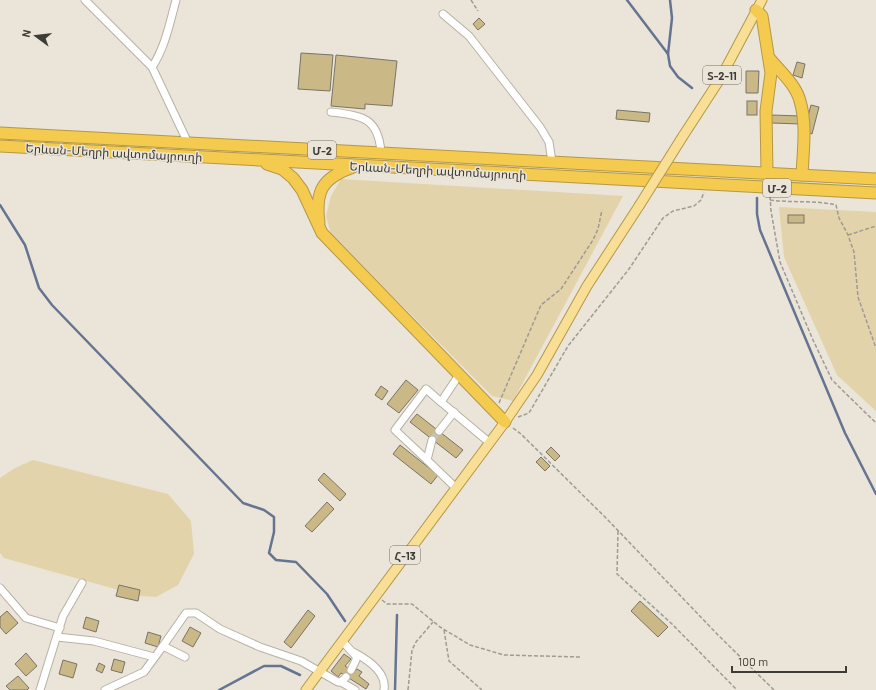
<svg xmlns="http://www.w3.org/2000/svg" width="876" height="690" font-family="Barlow,'Noto Sans Armenian',sans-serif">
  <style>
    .green { fill: #e2d3ab }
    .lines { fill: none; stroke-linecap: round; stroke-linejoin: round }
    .stream { stroke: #657591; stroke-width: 2.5 }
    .building { fill: #cab887; stroke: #787468 }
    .minor-tunnel { stroke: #c8c3b8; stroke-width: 7; stroke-dasharray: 7 3.5; stroke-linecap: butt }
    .minor-casing { stroke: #b6b2a5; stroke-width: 9 }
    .major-casing { stroke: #b49847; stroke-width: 11 }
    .highway-casing { stroke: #b49847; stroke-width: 13 }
    .path { stroke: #9f9b91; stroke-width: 1.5; stroke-dasharray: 4 2; stroke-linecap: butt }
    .minor { stroke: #fff; stroke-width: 7 }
    .major { stroke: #f8df95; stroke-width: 9 }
    .highway { stroke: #f4ca4f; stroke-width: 11 }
    .major-bridge-casing { stroke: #b49847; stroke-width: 11; stroke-linecap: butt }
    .major-bridge { stroke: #f8df95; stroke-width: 9 }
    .labels { text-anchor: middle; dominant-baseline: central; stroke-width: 3; stroke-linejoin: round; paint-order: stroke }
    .shield { fill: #eae5d8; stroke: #726f67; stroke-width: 1 }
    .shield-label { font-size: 11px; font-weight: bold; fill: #3e3c37 }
    .street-label { font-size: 12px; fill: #3e3c37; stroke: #eae5d8 }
  </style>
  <rect width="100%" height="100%" fill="#eae5d8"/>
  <g class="green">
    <path d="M341 179 623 196 513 401 492 396 331 234 326 216 331 196Z"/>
    <path d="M779 207 876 212V411L837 375 784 257Z"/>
    <path d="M33 460 168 494 191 521 194 554 178 585 156 597 140 596 4 558 0 553V478L15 468Z"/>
  </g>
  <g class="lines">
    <g class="stream">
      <path d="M627 0 668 54"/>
      <path d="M670 0 672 18 668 54 670 66 678 77 692 88"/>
      <path d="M757 198V214L760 230 845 433 876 494"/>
      <path d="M0 205 25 245 39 288 52 305 243 503 264 510 274 517V532L269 553 276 560 296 562 327 594 345 621"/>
      <path d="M219 690 264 666H281L300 675"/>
      <path d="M395 690 397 615"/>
    </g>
  </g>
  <g class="building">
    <path d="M479 18 485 24 478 30 473 24Z"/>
    <path d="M301 53 333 55 330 91 298 89Z"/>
    <path d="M336 55 397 61 392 106 365 104V109L331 106Z"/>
    <path d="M797 62 805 64 802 78 793 75Z"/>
    <path d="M746 71H759L758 93H746Z"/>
    <rect x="747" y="101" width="10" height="14"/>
    <path d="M811 105 819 107 812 134 804 131Z"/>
    <path d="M617 110 650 113 649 122 616 119Z"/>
    <path d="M771 115 801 116V124L771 123Z"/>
    <rect x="788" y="215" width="16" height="8"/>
    <path d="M406 380 418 390 399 413 387 404Z"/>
    <path d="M381 386 388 391 382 400 375 395Z"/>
    <path d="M417 414 463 450 456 458 410 422Z"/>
    <path d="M400 445 438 475 431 484 393 454Z"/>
    <path d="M551 447 560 456 555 461 546 452Z"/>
    <path d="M541 457 550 466 545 471 536 462Z"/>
    <path d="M324 473 346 494 340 501 318 480Z"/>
    <path d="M327 502 334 509 312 532 305 526Z"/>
    <path d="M119 585 140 590 138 601 116 596Z"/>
    <path d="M640 601 668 627 658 637 631 611Z"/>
    <path d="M308 610 315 616 291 648 284 642Z"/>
    <path d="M7 611 18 623 6 634 0 627V617Z"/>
    <path d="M86 617 99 621 96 632 83 628Z"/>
    <path d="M190 627 201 633 193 647 182 641Z"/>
    <path d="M148 632 161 636 158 647 145 643Z"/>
    <path d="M26 653 37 666 26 676 15 664Z"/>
    <path d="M344 654 351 659 345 666 354 672 357 669 362 672 359 676 369 684 366 689 341 673 338 677 331 671Z"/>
    <path d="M114 659 125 662 122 673 111 670Z"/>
    <path d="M63 660 77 664 73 678 59 674Z"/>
    <path d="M99 663 105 666 102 673 96 670Z"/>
    <path d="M18 676 29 688 27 690H10L6 686Z"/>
  </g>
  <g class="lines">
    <path class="minor-tunnel" d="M432 440 439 431"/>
    <defs>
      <g id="minor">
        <path d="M85 0 152 67 188 143"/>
        <path d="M443 14 469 36 540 127 549 142 552 162"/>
        <path d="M152 67C165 48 170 22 176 0"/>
        <path d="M331 112C362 116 378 117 381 152"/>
        <path d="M459 375 441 402 490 443"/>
        <path d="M439 431 454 412"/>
        <path d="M432 440 427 460 455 487"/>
        <path d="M427 460 395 430 426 389 441 402"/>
        <path d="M0 588 26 618 60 628"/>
        <path d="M57 637 94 641 154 657"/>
        <path d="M342 641 356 656V660L351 670"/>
        <path d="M163 646 186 613H196L220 629 260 647 301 661 338 682H341L346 677"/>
        <path d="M355 653C368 660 387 673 384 690"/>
        <path d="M341 682 355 690"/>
        <path d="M40 690 63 616 82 583"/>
        <path d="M105 690 144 672 163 646 185 657"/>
      </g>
      <g id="major">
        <path d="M683 136 720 79 762 0"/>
        <path d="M306 690 505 422 537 375 587 286 639 206"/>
      </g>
      <g id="highway">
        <path d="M756 10 762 16 771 73 766 111 767 173"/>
        <path d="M770 59C780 71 796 85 800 101 807 124 803 152 802 175"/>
        <path d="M0 133 876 179"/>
        <path d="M0 146 876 193"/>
        <path d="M267 164 282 169 293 178 302 190 322 233 505 422"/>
        <path d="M319 223C315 191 322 178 353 167"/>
      </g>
    </defs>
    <use href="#minor" class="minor-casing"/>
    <use href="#major" class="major-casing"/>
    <use href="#highway" class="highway-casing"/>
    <g class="path">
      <path d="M471 0 478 11"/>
      <path d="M770 196 771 211 780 262 813 340 832 380 876 423"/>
      <path d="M770 200C792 203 816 200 836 205L839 218 848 235 854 252 858 297 876 348"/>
      <path d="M848 235 876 226"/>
      <path d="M499 403 541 305 561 289 593 240 598 229 602 210"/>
      <path d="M518 417 529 413 568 346 629 269 663 218 673 211 694 206 701 200 704 192"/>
      <path d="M513 428 521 434 606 518 718 635 774 690"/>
      <path d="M618 531 617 574 672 624 737 690"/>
      <path d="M382 600 387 604H412L440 627 470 645 504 655 580 657"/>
      <path d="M444 630 449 661 482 690"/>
      <path d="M408 690 412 650 416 642 433 622"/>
    </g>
    <use href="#minor" class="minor"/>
    <use href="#major" class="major"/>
    <use href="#highway" class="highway"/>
    <defs>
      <path id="major-bridge" d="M639 206 683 136"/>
    </defs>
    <use href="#major-bridge" class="major-bridge-casing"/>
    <use href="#major-bridge" class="major-bridge"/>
  </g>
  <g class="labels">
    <g class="shield">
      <rect x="703" y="66" width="38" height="18" rx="3"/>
      <rect x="308" y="141" width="28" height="18" rx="3"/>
      <rect x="763" y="179" width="28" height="18" rx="3"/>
      <rect x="390" y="546" width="30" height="18" rx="3"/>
    </g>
    <g class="shield-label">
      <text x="722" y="75">Տ-2-11</text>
      <text x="322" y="150">Մ-2</text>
      <text x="777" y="188">Մ-2</text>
      <text x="405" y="555">Հ-13</text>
    </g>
    <g class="street-label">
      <text transform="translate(114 152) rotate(3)">Երևան-Մեղրի ավտոմայրուղի</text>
      <text transform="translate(438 170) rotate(3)">Երևան-Մեղրի ավտոմայրուղի</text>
    </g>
  </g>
  <g transform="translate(36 36) rotate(285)" stroke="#eae5d8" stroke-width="3" paint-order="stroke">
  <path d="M0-3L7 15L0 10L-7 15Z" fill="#3e3c37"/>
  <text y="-6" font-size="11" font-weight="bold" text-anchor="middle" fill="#3e3c37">N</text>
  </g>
  <path d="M732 666v6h114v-6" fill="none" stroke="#3e3c37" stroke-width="2"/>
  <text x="738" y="666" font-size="12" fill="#3e3c37" stroke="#eae5d8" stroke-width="3" paint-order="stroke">100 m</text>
</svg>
